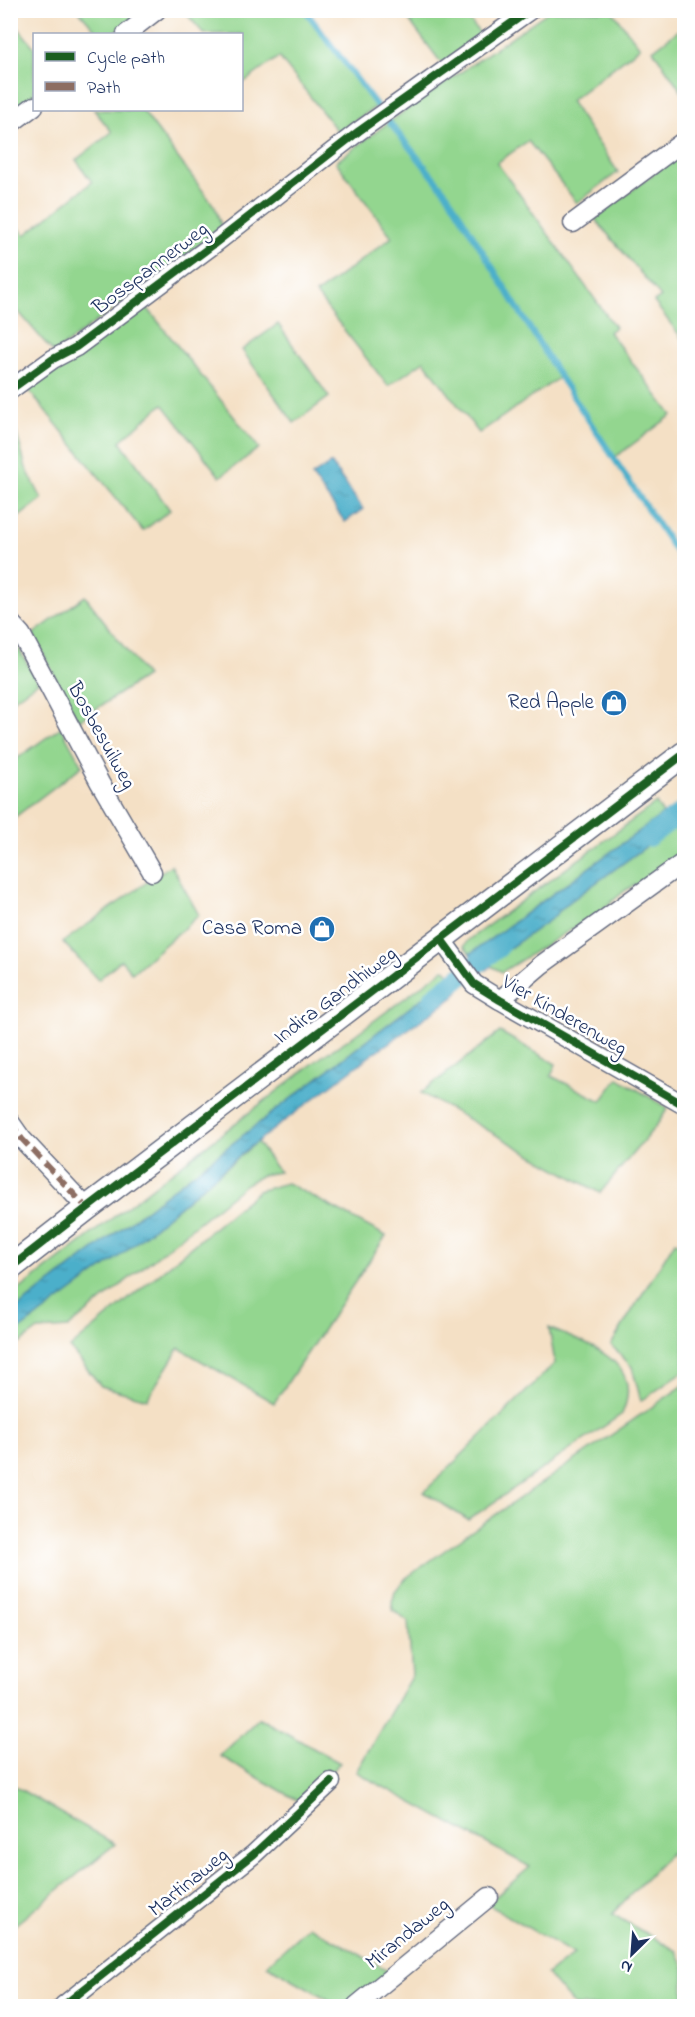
<svg xmlns="http://www.w3.org/2000/svg" width="695" height="2017" font-family="'Indie Flower',sans-serif">
  <style>
    .green { fill: #93d68f; stroke: #578276; stroke-width: 1.5 }
    .water { fill: url(#water-ripples); stroke: #336f94; stroke-width: 1.5 }
    .lines { fill: none; stroke-linecap: round; stroke-linejoin: round }
    .stream { stroke: #4bafca; stroke-width: 6 }
    .canal { stroke: #4bafca; stroke-width: 20 }
    .minor-casing { stroke: #676d82; stroke-width: 21 }
    .major-casing { stroke: #676d82; stroke-width: 27 }
    .minor { stroke: #fff; stroke-width: 18 }
    .major { stroke: #fff; stroke-width: 24 }
    .quiet { stroke: #8d6e63; stroke-width: 6; stroke-dasharray: 12 6; stroke-linecap: butt }
    .cycleway-casing { stroke: #fff; stroke-width: 11 }
    .cycleway { stroke: #1b5e20; stroke-width: 8 }
    .labels { text-anchor: middle; dominant-baseline: central; stroke-width: 5; stroke-linejoin: round; paint-order: stroke }
    .street-label { font-size: 21px; fill: #1b2f5e; stroke: #fff }
    .poi-label { font-size: 21px; fill: #1b2f5e; stroke: #fff; text-anchor: end }
  </style>
  <defs>
    <pattern id="water-ripples" width="26" height="14" patternUnits="userSpaceOnUse" patternTransform="scale(1.5)"><rect width="26" height="14" fill="#4bafca"/><path d="M2 4q2-2 4 0t4 0M15 11q2-2 4 0t4 0" fill="none" stroke="#3e8fa7"/></pattern>
  </defs>
  <rect width="100%" height="100%" fill="#fff"/>
  <filter id="ink" filterUnits="userSpaceOnUse"><feTurbulence type="fractalNoise" baseFrequency=".0167" numOctaves="2"/><feDisplacementMap in="SourceGraphic" scale="12" xChannelSelector="R" yChannelSelector="G"/><feConvolveMatrix kernelMatrix="1 2 1 2 8 2 1 2 1" color-interpolation-filters="sRGB"/></filter>
  <filter id="wash" filterUnits="userSpaceOnUse"><feTurbulence type="fractalNoise" baseFrequency=".008" numOctaves="4" result="noise"/><feDisplacementMap in="SourceGraphic" scale="24" xChannelSelector="R" yChannelSelector="G"/><feGaussianBlur stdDeviation="1.35" result="paint"/><feColorMatrix in="noise" values="0 0 0 0 0 0 0 0 0 0 0 0 0 0 0 0 0 1.4 0 .05"/><feComposite in="paint" operator="in"/></filter>
  <g filter="url(#wash)">
    <rect width="100%" height="100%" fill="#f4e0c5"/>
    <g class="green">
      <path d="M79 11H142L112 34H99Z"/>
      <path d="M184 11H305L377 106 338 132 279 57 243 83 242 81V34H204Z"/>
      <path d="M402 11H462L482 36 442 64Z"/>
      <path d="M549 11H612L640 47 570 101 618 172 577 203 528 141 497 163 615 327 609 332 672 415 614 458 560 377 479 433 424 361 388 386 316 294 392 237 336 162 389 122Z"/>
      <path d="M10 18 34 47V96L11 115Z"/>
      <path d="M684 26V95L653 50Z"/>
      <path d="M94 110H142L215 207 222 228 54 353 11 303 10 219 25 235 92 182 76 160 112 132Z"/>
      <path d="M684 150V341L654 302 661 297 595 219Z"/>
      <path d="M145 305 259 448 220 477 163 404 120 441 170 510 143 531 27 388 76 358Z"/>
      <path d="M278 324 329 397 294 423 242 350Z"/>
      <path d="M11 413 26 468 42 499 11 523Z"/>
      <path d="M85 596 146 676 78 721 33 634Z"/>
      <path d="M10 634 38 682 11 701H10Z"/>
      <path d="M61 727 82 766 11 820V763Z"/>
      <path d="M656 803 663 814 470 954 464 946 468 940Z"/>
      <path d="M673 827C682 834 684 840 684 851L664 865 655 875 626 890 598 913 502 972 491 966V961L551 919 568 903Z"/>
      <path d="M171 865 199 915 132 973 121 960 98 980 63 942Z"/>
      <path d="M444 969 447 970 451 976 11 1313V1296L324 1055 352 1037Z"/>
      <path d="M500 1032 556 1064 551 1076 601 1101 618 1078 668 1108 659 1122 600 1193 421 1093Z"/>
      <path d="M257 1142 279 1172 262 1175 246 1184 68 1328 38 1330 11 1350V1336L121 1255Z"/>
      <path d="M287 1183 386 1236 274 1403 179 1348 147 1399 101 1386 70 1348 258 1191Z"/>
      <path d="M675 1241 684 1246V1371L641 1401 632 1367 611 1345Z"/>
      <path d="M549 1328C587 1345 646 1360 622 1414L468 1520 424 1492 555 1363Z"/>
      <path d="M684 1385V1839L612 1914 677 1951 684 1967V2006H574L547 1974 574 1954 487 1904 530 1867 356 1772 412 1675 408 1622 393 1610 392 1602 395 1591 406 1578 469 1533Z"/>
      <path d="M259 1718 340 1763 299 1801 220 1756Z"/>
      <path d="M11 1784 115 1844 11 1928Z"/>
      <path d="M309 1926 391 1972 347 2006H340L267 1965Z"/>
    </g>
    <g class="water">
      <path d="M331 463 363 509 345 522 312 476Z"/>
      <path d="M663 814 673 827 568 903 551 919 491 961V966L487 970 482 969 470 954Z"/>
      <path d="M451 976 460 989 454 997 370 1056 245 1151 121 1255 11 1336V1313Z"/>
    </g>
    <g class="lines">
      <g class="stream">
        <path d="M305 10 377 106"/>
        <path d="M389 122 448 195 560 377 684 564"/>
      </g>
      <g class="canal">
        <path d="M648 837 684 811"/>
        <path d="M434 997 499 947"/>
      </g>
    </g>
  </g>
  <g filter="url(#ink)">
    <g class="lines">
      <defs>
        <g id="minor">
          <path d="M126 34 157 10"/>
          <path d="M10 124 34 106"/>
          <path d="M573 223 684 141"/>
          <path d="M10 390 53 359 76 347 214 244 359 131 530 10"/>
          <path d="M10 622 21 634 100 783 152 872"/>
          <path d="M441 939 474 984 500 1000 684 1105"/>
          <path d="M500 1000 541 965 684 862"/>
          <path d="M10 1122 22 1139 87 1208"/>
          <path d="M63 2006 254 1854 331 1782"/>
          <path d="M356 2006 489 1897"/>
        </g>
        <path id="major" d="M10 1268 87 1208 684 754"/>
      </defs>
      <use href="#minor" class="minor-casing"/>
      <use href="#major" class="major-casing"/>
      <use href="#minor" class="minor"/>
      <use href="#major" class="major"/>
      <path class="quiet" d="M10 1122 22 1139 87 1208"/>
      <defs>
        <g id="cycleway">
          <path d="M10 390 53 359 76 347 214 244 359 131 530 10"/>
          <path d="M441 939 474 984 500 1000 684 1105"/>
          <path d="M10 1268 87 1208 684 754"/>
          <path d="M63 2006 254 1854 331 1782"/>
        </g>
      </defs>
      <use href="#cycleway" class="cycleway-casing"/>
      <use href="#cycleway" class="cycleway"/>
    </g>
  </g>
  <defs>
    <symbol id="shop-disc" viewBox="-11 -11 22 22"><circle r="9.5" fill="#1f6fb2" stroke="#fff"/><path d="M-5-2.5h2.3a2.7 3.5 0 0 1 5.4 0H5L5.5 6h-11ZM-1.5-2.5h3a1.5 2.3 0 0 0-3 0Z" fill="#fff"/></symbol>
  </defs>
  <g fill-rule="evenodd">
    <use href="#shop-disc" x="599" y="688" width="30" height="30"/>
    <use href="#shop-disc" x="307" y="914" width="30" height="30"/>
  </g>
  <g class="labels">
    <g class="street-label">
      <text transform="translate(151 269) rotate(-37)">Bosspannerweg</text>
      <text transform="translate(101 736) rotate(61)">Bosbesuilweg</text>
      <text transform="translate(336 996) rotate(-37)">Indira Gandhiweg</text>
      <text transform="translate(564 1016) rotate(30)">Vier Kinderenweg</text>
      <text transform="translate(189 1883) rotate(-39)">Martinaweg</text>
      <text transform="translate(408 1934) rotate(-39)">Mirandaweg</text>
    </g>
    <g class="poi-label">
      <text x="594" y="703">Red Apple</text>
      <text x="302" y="929">Casa Roma</text>
    </g>
  </g>
  <rect width="695" height="2017" fill="none" stroke="#fff" stroke-width="36"/>
  <rect x="33" y="33" width="210" height="78" fill="#ffffff" stroke="#a4acbf" stroke-width="1.5"/>
  <rect x="45" y="52" width="30" height="9" fill="#1b5e20" stroke="#a4acbf" stroke-width="1.5"/>
  <text x="87" y="63" font-size="18" fill="#1b2f5e">Cycle path</text>
  <rect x="45" y="82" width="30" height="9" fill="#8d6e63" stroke="#a4acbf" stroke-width="1.5"/>
  <text x="87" y="93" font-size="18" fill="#1b2f5e">Path</text>
  <g transform="translate(632 1954) rotate(205)" stroke="#ffffff" stroke-width="4.5" paint-order="stroke">
  <path d="M0-4.5L10 22L0 15L-10 22Z" fill="#1b2f5e"/>
  <text y="-9" font-size="16" font-weight="bold" text-anchor="middle" fill="#1b2f5e">N</text>
  </g>
</svg>
